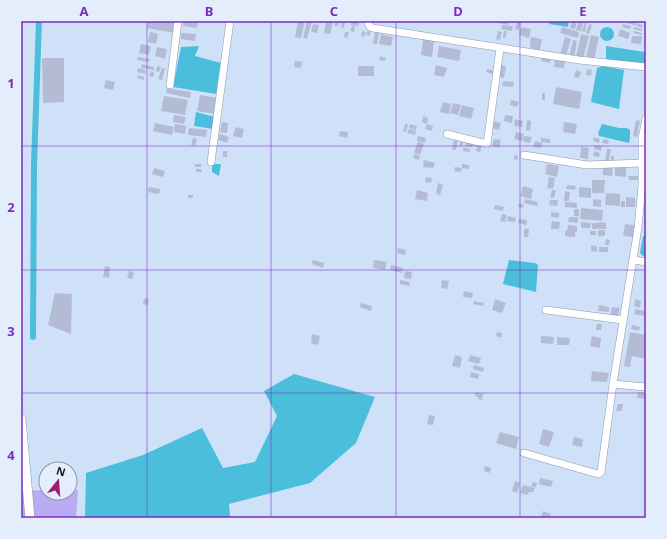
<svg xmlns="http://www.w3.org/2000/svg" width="667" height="539" font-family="'Noto Sans',sans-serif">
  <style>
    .green { fill: #b9aaf4 }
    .water { fill: #4abedb }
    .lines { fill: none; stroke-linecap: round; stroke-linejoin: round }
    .canal { stroke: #4abedb; stroke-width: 6 }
    .building { fill: #b4bbd5 }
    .street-casing { stroke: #8a9ab0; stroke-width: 8 }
    .secondary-casing { stroke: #8a9ab0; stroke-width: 10 }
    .street { stroke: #fff; stroke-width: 7 }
    .secondary { stroke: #fff; stroke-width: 9 }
    .grid { fill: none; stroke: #7b2cbf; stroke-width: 1; stroke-opacity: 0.55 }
    .neatline { fill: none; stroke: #7b2cbf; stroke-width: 1.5 }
    .grid-label { font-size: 13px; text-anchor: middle; font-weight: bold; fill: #7b2cbf }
  </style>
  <rect width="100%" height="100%" fill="#cfe1f8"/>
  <path class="green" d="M46 490V493H70V490H78L76 518H22L21 491Z"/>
  <g class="water">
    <path d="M549 21H569L568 27 549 24Z"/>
    <circle cx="607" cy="34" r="7"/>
    <path d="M199 46 195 56 221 63 216 94 173 87 181 47Z"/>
    <path d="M606 46 645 52 646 64 606 60Z"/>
    <path d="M603 66 624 70 619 109 591 102 597 68Z"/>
    <path d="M196 112 215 117 213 129 194 126Z"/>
    <path d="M602 124 619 128H627L630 130V138L629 143 599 136 598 133Z"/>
    <path d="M212 164H221L219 176 212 172Z"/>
    <path d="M643 236H646V257L643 256 640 253Z"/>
    <path d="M509 260 535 263 538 265 536 292 503 284Z"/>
    <path d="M294 374 375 397 356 443 310 483 229 504 230 518H85L86 473 143 455 202 428 223 468 255 462 277 416 264 391Z"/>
  </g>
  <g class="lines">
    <path class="canal" d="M33 337 34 165 39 21"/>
  </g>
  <g class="building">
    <path d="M148 21H176L174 33 147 28Z"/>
    <path d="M184 21 198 22 197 28 183 26Z"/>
    <path d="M298 21H305L301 38 295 37Z"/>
    <path d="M307 21H312L307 39 303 38Z"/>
    <path d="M326 21H333L330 34 324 33Z"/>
    <path d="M336 21H339L338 26H334Z"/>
    <path d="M342 21H345L344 28 341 27Z"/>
    <path d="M352 21 359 22 358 26 351 25Z"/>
    <path d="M498 21H509L508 25 498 23Z"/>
    <path d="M517 21H521L519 30 515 29Z"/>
    <path d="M572 21H577L575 29 570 28Z"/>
    <path d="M579 21H584L581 31 576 30Z"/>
    <path d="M627 21H641V23L637 22 636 26 627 23Z"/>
    <path d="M585 22 587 23 585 32 582 31Z"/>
    <path d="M637 23 643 25 642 28 637 26Z"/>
    <path d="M313 24 319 25 317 33 311 32Z"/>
    <path d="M589 24 592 25 589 34 586 33Z"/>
    <path d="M623 24 631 26 630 29 622 27Z"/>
    <path d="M502 25 513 26 512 31 501 29Z"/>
    <path d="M352 26H355L354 32 350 31Z"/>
    <path d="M521 27 531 29 529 38 519 35Z"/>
    <path d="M562 27 579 32 578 38 560 33Z"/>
    <path d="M634 27 642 29V31L633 29Z"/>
    <path d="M620 29 630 33 628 39 618 36Z"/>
    <path d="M362 31 366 32 364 37 361 36Z"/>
    <path d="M367 31 370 32V36L366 35Z"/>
    <path d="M498 31 502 32 500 40 496 39Z"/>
    <path d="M504 31H507L505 38H503Z"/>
    <path d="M634 31 642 33V35L633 33Z"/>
    <path d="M150 32 158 34 156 44 148 42Z"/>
    <path d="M345 32H349L347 38 344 37Z"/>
    <path d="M375 32 379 33 377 44H373Z"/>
    <path d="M181 33 196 34 195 41 181 39Z"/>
    <path d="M381 34 393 37 391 46 379 44Z"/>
    <path d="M581 34 589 36 583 59 576 57Z"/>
    <path d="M591 35 599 37 594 60 586 58Z"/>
    <path d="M632 36H642L641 44 631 43Z"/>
    <path d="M531 37 542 39 540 50 530 48Z"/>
    <path d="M565 37 571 39 566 56 560 55Z"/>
    <path d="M423 40 434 41 432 57 421 55Z"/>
    <path d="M573 40 577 41 574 59 569 58Z"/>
    <path d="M141 44 151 46 149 55 139 53Z"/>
    <path d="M439 46 461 50 459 61 437 57Z"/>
    <path d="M157 47 167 49 165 59 155 56Z"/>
    <path d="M380 56 386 58 385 61 379 60Z"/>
    <path d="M138 57 150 59 149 62 137 60Z"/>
    <path d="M542 57 551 59 550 63 541 61Z"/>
    <path d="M42 58H64V102L43 103Z"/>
    <path d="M555 59 565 61 564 68 554 67Z"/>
    <path d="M295 61 302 62 301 68 294 67Z"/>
    <path d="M142 64 154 67V70L141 68Z"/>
    <path d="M436 65 447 68 444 77 434 75Z"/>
    <path d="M501 65 506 66 504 78 499 77Z"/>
    <path d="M157 66 161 67 159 72 156 71Z"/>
    <rect x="358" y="66" width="16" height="10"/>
    <path d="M138 68 145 70V74L137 72Z"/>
    <path d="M162 68 165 69 162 80 158 79Z"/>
    <path d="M487 69 496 71V75L486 72Z"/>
    <path d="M587 69 592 70 591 76 586 75Z"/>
    <path d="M576 70 581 72 579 78 574 77Z"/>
    <path d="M151 71 154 72 153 77 149 76Z"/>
    <path d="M138 75 144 77V80L137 78Z"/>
    <path d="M106 80 115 82 113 90 104 88Z"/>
    <path d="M503 81 514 82 513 87 502 86Z"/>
    <path d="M556 87 582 92 579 109 553 104Z"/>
    <path d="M167 88 191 92 190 98 166 93Z"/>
    <rect x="542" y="93" width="3" height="7"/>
    <path d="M200 95 218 98 215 114 197 111Z"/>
    <path d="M164 96 188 100 185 115 161 111Z"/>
    <path d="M511 100 519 102 517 107 510 105Z"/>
    <path d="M443 102 451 104 449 114 440 112Z"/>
    <path d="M453 103 461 105 458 115 450 113Z"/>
    <path d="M462 105 474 108 471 119 459 116Z"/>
    <path d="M174 115 186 117 184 124 173 122Z"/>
    <path d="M505 115 513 116 512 123 504 121Z"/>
    <path d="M423 116 428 118 427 124 422 122Z"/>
    <path d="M515 119 523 121 522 127 514 126Z"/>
    <path d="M527 120 531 121 530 131 526 130Z"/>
    <path d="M636 120 640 121 637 137 633 136Z"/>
    <path d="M493 121 501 123 499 130 491 128Z"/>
    <path d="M222 122 228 123 227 133 220 132Z"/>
    <path d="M564 122 577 124 575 134 563 132Z"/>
    <path d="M155 123 174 127 172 135 153 131Z"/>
    <path d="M175 124 186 126 185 134 174 132Z"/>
    <path d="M405 124H408L406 132 403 131Z"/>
    <path d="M410 124 417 126 416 130 409 128Z"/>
    <path d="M427 124 433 126 432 131 425 129Z"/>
    <path d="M236 127 244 129 242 138 233 136Z"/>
    <path d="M189 128 207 130 206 137 188 135Z"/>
    <path d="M409 129 416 131 415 135 407 133Z"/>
    <path d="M340 131 348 132 347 138 339 136Z"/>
    <path d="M516 132 524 134 522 141 514 139Z"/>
    <path d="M220 134 229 137 227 143 218 140Z"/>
    <path d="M418 136 426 138 425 143 417 141Z"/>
    <path d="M524 136 532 137 530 143 523 141Z"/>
    <path d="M594 137 600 139 599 143 593 141Z"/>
    <path d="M193 138 197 139 195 146 191 145Z"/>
    <path d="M541 138 550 139V143L541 142Z"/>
    <path d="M454 139 458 140 456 150 452 149Z"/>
    <path d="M494 139 501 140 499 148 492 146Z"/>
    <path d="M603 139 609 140 608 144 602 143Z"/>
    <path d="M461 141 463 142 462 147 459 146Z"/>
    <path d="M535 141 542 143 541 148 533 147Z"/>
    <path d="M418 142 424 144 420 155 414 153Z"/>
    <path d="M466 142 473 143 472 147 465 146Z"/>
    <path d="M478 144 482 145 480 152 476 151Z"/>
    <path d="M595 145 602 146 601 151 594 149Z"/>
    <path d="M463 147 470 149V152L463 151Z"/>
    <path d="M581 147 589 148 588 159 580 158Z"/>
    <path d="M607 149H611L608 164 605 163Z"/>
    <rect x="223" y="151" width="4" height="6"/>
    <path d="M594 151 600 153 599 157 593 156Z"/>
    <path d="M414 154 420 156 419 160 413 158Z"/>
    <path d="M514 155 518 156 517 160 514 159Z"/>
    <path d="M611 156H614V162H610Z"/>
    <path d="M424 160 435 163 433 168 423 167Z"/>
    <rect x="195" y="164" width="6" height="3"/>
    <path d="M462 164 469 165V169L462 168Z"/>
    <path d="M547 164 559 166 557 177 545 174Z"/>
    <path d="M455 167 462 168 461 172 454 171Z"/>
    <path d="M603 167H613L612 176 603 175Z"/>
    <path d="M615 167H626V177L615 176Z"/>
    <path d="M154 168 165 171 163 177 152 174Z"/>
    <path d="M196 169H201L202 172H196Z"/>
    <path d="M628 176H638V180H629Z"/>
    <path d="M426 177 432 178 431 183 425 182Z"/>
    <path d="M549 177 555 178 553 189 547 188Z"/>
    <path d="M592 180H605L604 193H592Z"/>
    <path d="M438 183 443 185 440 195 436 194Z"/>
    <path d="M567 185 576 186 575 190 566 189Z"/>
    <path d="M523 186 533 189 531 199 520 196Z"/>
    <path d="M149 187 160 189 159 194 148 192Z"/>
    <path d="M579 187 591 188V198L579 197Z"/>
    <path d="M417 190 428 193 427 201 415 199Z"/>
    <path d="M552 190H556L554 198H550Z"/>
    <path d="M565 191 570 192 569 201H564Z"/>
    <path d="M606 193 620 194V206L605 205Z"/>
    <rect x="188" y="195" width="5" height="3"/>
    <path d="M626 197 635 198V207H626Z"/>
    <path d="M525 199 538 202 537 206 524 203Z"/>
    <path d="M593 199 601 200V207L593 206Z"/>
    <path d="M550 200H558L557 206 549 205Z"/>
    <rect x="621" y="201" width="4" height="6"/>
    <path d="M565 202 577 203V208L565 207Z"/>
    <path d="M519 203 524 205 523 208 518 207Z"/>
    <path d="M495 205 504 207 503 211 494 209Z"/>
    <path d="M581 208 603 210 602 221 592 220V219V220L580 219Z"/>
    <rect x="574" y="209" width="5" height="7"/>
    <path d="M551 212 559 213V218L551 217Z"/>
    <path d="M502 214 507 215 505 222 500 221Z"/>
    <path d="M508 216 516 218 515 222 507 221Z"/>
    <path d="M569 217H578V223L568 222Z"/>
    <path d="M519 219 527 220 526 225 518 223Z"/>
    <path d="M552 221 560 222 559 229H551Z"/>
    <path d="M581 222 591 223 590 228H581Z"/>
    <path d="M599 222 606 223V229H599Z"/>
    <rect x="592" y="223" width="7" height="6"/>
    <path d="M625 224 634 225 633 237 623 236Z"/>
    <path d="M568 225 577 226V232H575V237L565 236V231H567Z"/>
    <path d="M524 229H529L528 237H524Z"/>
    <rect x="598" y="230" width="7" height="6"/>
    <rect x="590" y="231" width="6" height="4"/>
    <path d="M606 239 610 240 609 245H605Z"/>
    <path d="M591 245 597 246V252L591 251Z"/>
    <rect x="599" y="247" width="9" height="5"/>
    <path d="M398 248 406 250 405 255 397 253Z"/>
    <path d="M313 260 324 263 323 268 312 264Z"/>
    <path d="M374 260 387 262 385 270 373 268Z"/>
    <path d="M391 265 403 268 402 273 390 270Z"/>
    <path d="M105 266 110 267 109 278 103 277Z"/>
    <path d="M129 271 134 272 132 279 127 278Z"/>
    <path d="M405 271 412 272 411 279 404 278Z"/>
    <path d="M400 280 410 282 409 286 400 284Z"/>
    <path d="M442 280 449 281 447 289 441 288Z"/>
    <path d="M464 291 473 293 472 298 463 297Z"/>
    <path d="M55 293 72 294 71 334 48 325Z"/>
    <path d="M144 298 149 299 148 305 143 304Z"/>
    <path d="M495 299 506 303 502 313 492 310Z"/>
    <path d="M635 299 641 301 640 308 634 306Z"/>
    <path d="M474 301 484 303 483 306 473 304Z"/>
    <path d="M361 303 372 306 371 311 360 307Z"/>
    <path d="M599 305 609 307V312L598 311Z"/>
    <path d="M612 307 620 308 617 319 610 317Z"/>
    <path d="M635 309 646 311 645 316 634 314Z"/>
    <path d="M597 324H602L601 330H596Z"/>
    <path d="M632 325 640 327 639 331 631 329Z"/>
    <path d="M497 332 502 333 501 338 496 336Z"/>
    <path d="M630 332 646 335V359L632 356 630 367 624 366Z"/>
    <path d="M312 334 320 336 318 345 311 343Z"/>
    <path d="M541 336 554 337 553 344 541 343Z"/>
    <path d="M592 336 601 338 600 348 590 346Z"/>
    <path d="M557 337 570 338 569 345H557Z"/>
    <path d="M455 355 462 357 460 368 452 366Z"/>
    <path d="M470 355 481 358 479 364 468 361Z"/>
    <path d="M474 365 484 368 483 372 473 369Z"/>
    <path d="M592 371 609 373 607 382 591 381Z"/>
    <path d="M471 372 479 374 478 379 470 377Z"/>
    <path d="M476 392 483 394 482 400 478 399V397L475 396Z"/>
    <path d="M638 392 646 393V399L637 398Z"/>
    <path d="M618 404H623L622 411H616Z"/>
    <path d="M429 415 435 416 433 425 427 424Z"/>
    <path d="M543 429 554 432 549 447 539 444Z"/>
    <path d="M500 432 519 437 516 449 496 443Z"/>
    <path d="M574 437 583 439 582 447 572 445Z"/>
    <path d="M485 466 491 468 490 473 484 471Z"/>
    <path d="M540 478 553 481 551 487 539 484Z"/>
    <path d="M515 481 520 483 517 493 512 491Z"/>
    <path d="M533 482 537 483 536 487 531 486Z"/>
    <path d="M523 485 535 488 533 492H529L527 495 520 493Z"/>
    <path d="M543 511 551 514 549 518 541 517Z"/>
  </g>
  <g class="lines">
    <defs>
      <g id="street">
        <path d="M367 21 370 27 373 28 579 60 646 67"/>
        <path d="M170 85 178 21"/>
        <path d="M447 134 487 144 500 48"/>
        <path d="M524 155 587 165 643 163"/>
        <path d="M211 162 230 21"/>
        <path d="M634 260 646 262"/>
        <path d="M546 310 623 320"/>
        <path d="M613 384 646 387"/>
        <path d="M524 453 598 474 601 472 613 384 638 228 642 186V139L646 118"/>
      </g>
      <path id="secondary" d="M21 419 30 518"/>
    </defs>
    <use href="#street" class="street-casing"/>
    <use href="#secondary" class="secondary-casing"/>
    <use href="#street" class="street"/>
    <use href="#secondary" class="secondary"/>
  </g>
  <path class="grid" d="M147 21V518M271 21V518M396 21V518M520 21V518M21 146H646M21 270H646M21 393H646"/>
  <rect width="667" height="539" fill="none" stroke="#e3edfc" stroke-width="44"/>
  <g transform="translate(58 481) rotate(17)"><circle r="19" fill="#e3edfc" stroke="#8f97a3"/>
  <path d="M0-3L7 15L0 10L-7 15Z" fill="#a01d6d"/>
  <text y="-6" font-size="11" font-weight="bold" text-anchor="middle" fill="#10161e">N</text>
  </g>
  <rect x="22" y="22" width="623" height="495" class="neatline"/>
  <g class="grid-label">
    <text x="84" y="16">A</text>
    <text x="209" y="16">B</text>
    <text x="334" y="16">C</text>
    <text x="458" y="16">D</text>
    <text x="583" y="16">E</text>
    <text x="11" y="88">1</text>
    <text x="11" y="212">2</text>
    <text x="11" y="336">3</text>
    <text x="11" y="460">4</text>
  </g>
</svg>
